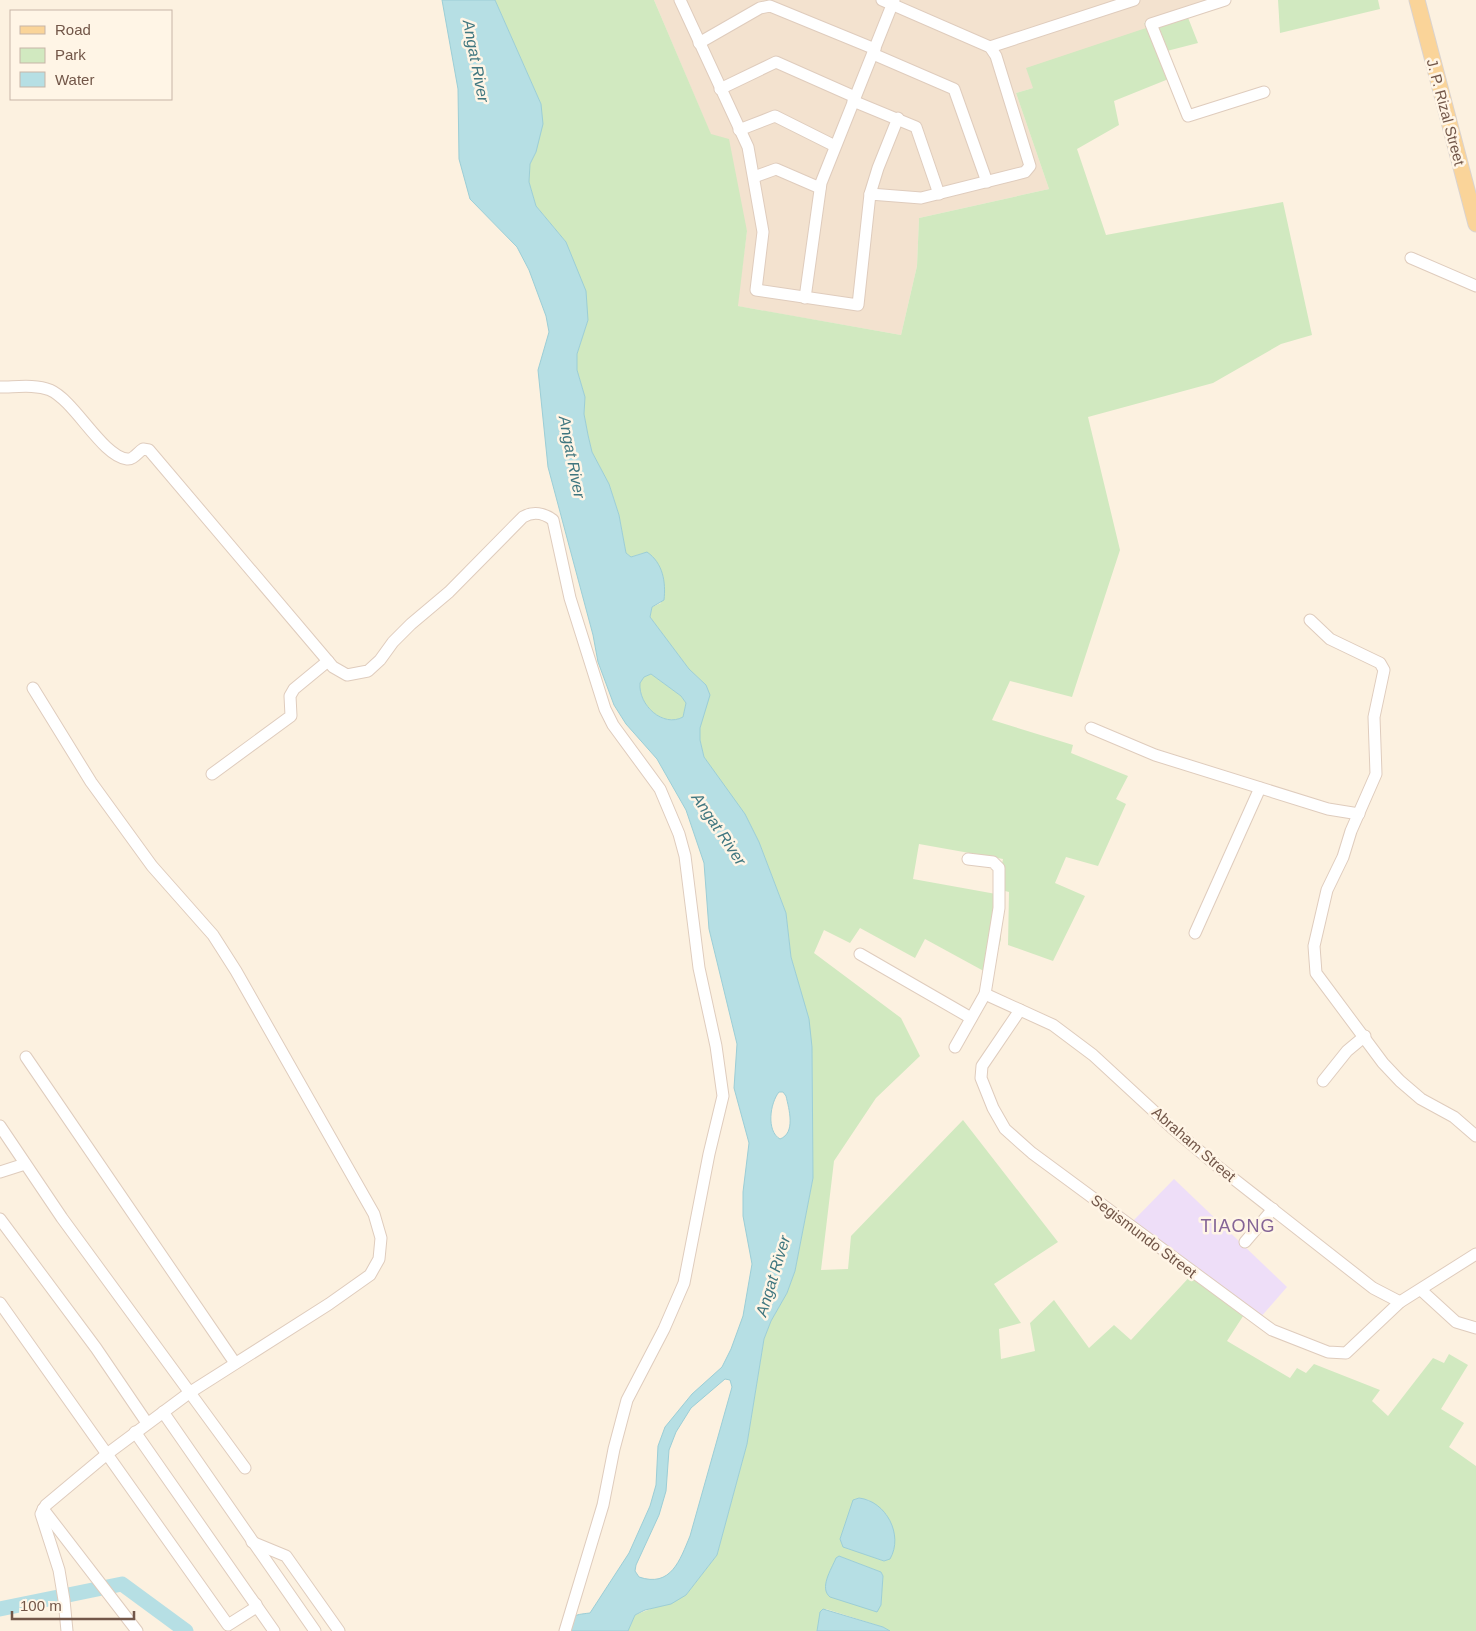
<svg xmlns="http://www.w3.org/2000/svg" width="1476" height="1631" font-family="Arial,sans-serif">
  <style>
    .residential { fill: #f3e2cf }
    .education { fill: #eedef8 }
    .green { fill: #d1e9c0; fill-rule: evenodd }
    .water { fill: #b6dfe4; stroke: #9cced6; fill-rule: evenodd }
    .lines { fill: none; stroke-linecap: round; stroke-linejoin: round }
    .river { stroke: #b6dfe4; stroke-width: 15 }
    .minor-casing { stroke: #dfccbd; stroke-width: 13 }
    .major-casing { stroke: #dad3cf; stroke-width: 17 }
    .minor { stroke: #fff; stroke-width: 11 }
    .major { stroke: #fad499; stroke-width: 15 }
    .labels { text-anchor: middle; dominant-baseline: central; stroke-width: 5; stroke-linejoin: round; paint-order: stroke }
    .street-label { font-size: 15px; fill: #725648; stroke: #fff5e6 }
    .water-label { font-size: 16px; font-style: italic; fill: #3f767f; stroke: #fff5e6 }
    .quarter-label { font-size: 18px; letter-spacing: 1px; fill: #846496; stroke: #fff5e6 }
  </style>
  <rect width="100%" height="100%" fill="#fcf1e0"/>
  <path class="residential" d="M654 0H1217L1144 22 1146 28 1033 88 1016 93 1049 189 919 218 917 266 901 335 737 306 747 231 711 135Z"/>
  <path class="education" d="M1174 1179 1287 1287 1259 1319 1131 1223Z"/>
  <g class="green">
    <path d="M495 0H654L711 134 729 139 747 231 738 306 901 335 917 266 919 218 1049 189 1016 93 1033 88 1026 68 1146 28 1144 23 1185 10 1198 43 1163 52 1171 78 1114 101 1119 125 1077 149 1106 235 1283 202 1312 335 1281 344 1213 383 1088 417 1120 550 1072 697 1010 681 992 720 1073 745 1071 753 1128 776 1116 799 1126 804 1098 866 1066 857 1055 883 1085 896 1053 961 1008 945 1009 892 997 889 1003 859 919 844 913 879 996 894 1001 939 991 975 925 939 915 958 860 928 850 943 824 930 814 953 901 1018 920 1056 876 1098 834 1161 821 1270 848 1269 851 1236 963 1120 1058 1242 994 1284 1021 1323 999 1329 1001 1359 1035 1351 1030 1323 1054 1300 1089 1348 1114 1325 1131 1340 1195 1271 1247 1310 1227 1341 1290 1378 1297 1368 1306 1373 1314 1364 1380 1390 1372 1401 1388 1416 1433 1358 1444 1363 1449 1354 1468 1365 1441 1409 1464 1423 1449 1447 1476 1466V1631H890L883 1627 826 1609 817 1631H628L635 1615 686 1595 717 1555 747 1444 764 1339 771 1321 787 1293 795 1271 813 1178 812 1047 800 988 791 957 786 913 759 842 745 815 704 757 700 740V728L709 693 706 685 689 669 650 617 652 607 661 603 643 553 631 557 626 553 619 515 609 484 592 452 588 435 584 414 585 397 577 370V354L588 320 566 242 536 206 529 182 530 164 536 152 541 104ZM859 1498 869 1500 887 1515 884 1561 844 1547 840 1539 854 1500ZM839 1556 881 1572 883 1576 881 1605Z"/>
    <path d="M1278 0H1378L1380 9 1280 33Z"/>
    <path d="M651 674 681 696 686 703 683 717C663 728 638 705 640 683L644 677Z"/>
  </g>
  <g class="water">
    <path d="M442 0H495L541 104 543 124 536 152 530 164 529 182 536 206 566 242 586 291 588 320 577 354V370L585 397 584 414 588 435 592 452 609 484 619 515 626 553 631 557 647 552C663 563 666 582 664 600L652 607 650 617 689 669 706 685 710 695 700 728V740L704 757 745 814 759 842 786 913 791 957 809 1019 812 1047 813 1178 795 1271 787 1293 771 1321 764 1339 747 1444 717 1555 686 1595 671 1604 645 1610 635 1615 628 1631H564C573 1615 572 1615 590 1613L629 1553 650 1506 656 1485 658 1446 665 1427 692 1394 722 1367 731 1349 743 1316 752 1264 743 1216V1192L749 1143 734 1088 737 1044 709 929 704 863 686 810 657 759 626 724 614 705 598 662 593 635 548 467 538 370 549 332 546 316 529 270 517 247 470 199 459 159 458 89ZM651 674 681 696 686 703 683 717C663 728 638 705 640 683L644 677ZM779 1092H783L786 1096C789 1109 796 1133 780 1139 766 1131 770 1103 779 1092ZM725 1379 730 1380 732 1387 690 1536C680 1560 671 1588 639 1577L635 1571 636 1565 659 1515 666 1491 669 1450 676 1432 691 1408Z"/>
    <path d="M859 1498C886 1501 904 1535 890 1559L884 1561 843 1547 840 1539 853 1500Z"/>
    <path d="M839 1556 881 1572 883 1576 881 1605 877 1612 830 1597C819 1588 831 1570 836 1558Z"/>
    <path d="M823 1609 883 1627 890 1631H817L820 1612Z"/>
  </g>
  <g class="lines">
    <path class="river" d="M0 1609 122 1584 186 1631"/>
    <defs>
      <g id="minor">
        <path d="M680 0 748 147 763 232 756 290 858 305 870 194 878 168 898 118"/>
        <path d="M1225 0 1151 24 1188 116 1264 92"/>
        <path d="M699 43 760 8 770 6 875 49"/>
        <path d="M990 47 1134 0"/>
        <path d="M873 54 954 89 987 182"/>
        <path d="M720 89 776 62 855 97"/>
        <path d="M853 101 916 127 939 194"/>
        <path d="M739 130 775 116 835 146"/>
        <path d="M754 177 776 169 820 188"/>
        <path d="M870 194 921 198 1025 172 1030 166 996 56 990 47 882 0"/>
        <path d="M1411 258 1476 286"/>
        <path d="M805 298 821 183 894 0"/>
        <path d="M0 387C16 387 35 384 50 390 75 401 102 456 127 459 133 460 138 452 143 449L149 450 333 667 347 675 368 671 380 660 393 642 411 624 449 592 523 517C533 511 544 513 553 520L570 598 605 709 613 725 660 789 679 834 685 856 699 968 716 1046 723 1096 709 1154 684 1283 664 1329 627 1400 614 1449 603 1505 565 1631"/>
        <path d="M1310 620 1330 639 1380 663 1384 670 1374 717 1376 774 1351 831 1343 857 1327 890 1314 946 1316 973 1383 1063 1400 1081 1421 1099 1454 1117 1476 1136"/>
        <path d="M33 688 91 782 152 866 213 935 236 971 374 1214 381 1238 379 1259 370 1275 329 1304 189 1393 107 1454 46 1505 41 1514 59 1570 64 1600 67 1631"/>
        <path d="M1091 728 1155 755 1328 809 1359 814"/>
        <path d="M212 774 291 716 290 696 294 689 328 661"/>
        <path d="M1195 933 1260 788"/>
        <path d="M860 954 971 1018"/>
        <path d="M985 994 1053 1025 1093 1055 1171 1127 1216 1165 1373 1288 1400 1302"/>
        <path d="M1020 1010 982 1066 981 1078 993 1108 1005 1129 1032 1153 1272 1330 1328 1352 1346 1353 1400 1302 1476 1254"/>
        <path d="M955 1047 985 994 999 908V868L993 862 968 859"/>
        <path d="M26 1057 235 1363"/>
        <path d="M1323 1081 1347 1051 1365 1036"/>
        <path d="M0 1126 62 1218 245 1468"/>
        <path d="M0 1172 25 1164"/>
        <path d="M0 1219 96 1348 147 1423"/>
        <path d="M1245 1242 1273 1209"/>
        <path d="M1421 1290 1456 1322 1476 1328"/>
        <path d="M0 1303 228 1625 255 1608 256 1604"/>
        <path d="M163 1412 315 1631"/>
        <path d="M135 1432 274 1631"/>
        <path d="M43 1509 137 1631"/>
        <path d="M252 1542 286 1556 339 1631"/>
      </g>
      <path id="major" d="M1417 0 1476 224"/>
    </defs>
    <use href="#minor" class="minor-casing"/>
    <use href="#major" class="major-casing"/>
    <use href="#minor" class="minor"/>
    <use href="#major" class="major"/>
  </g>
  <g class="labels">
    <g class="street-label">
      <text transform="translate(1446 112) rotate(75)">J. P. Rizal Street</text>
      <text transform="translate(1194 1144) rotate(41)">Abraham Street</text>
      <text transform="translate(1144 1236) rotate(37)">Segismundo Street</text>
    </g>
    <g class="water-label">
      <text transform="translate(476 61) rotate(79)">Angat River</text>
      <text transform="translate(572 457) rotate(79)">Angat River</text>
      <text transform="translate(719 829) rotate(56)">Angat River</text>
      <text transform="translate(773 1276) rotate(-73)">Angat River</text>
    </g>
    <g class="quarter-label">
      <text x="1238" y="1226">TIAONG</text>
    </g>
  </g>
  <rect x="10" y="10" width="162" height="90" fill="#fff5e6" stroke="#c7b5a7"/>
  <rect x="20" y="26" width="25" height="8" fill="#fad499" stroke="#c7b5a7"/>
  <text x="55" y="35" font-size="15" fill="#725648">Road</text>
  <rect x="20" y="48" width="25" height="15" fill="#d1e9c0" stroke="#c7b5a7"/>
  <text x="55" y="60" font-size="15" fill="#725648">Park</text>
  <rect x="20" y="72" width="25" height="15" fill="#b6dfe4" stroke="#c7b5a7"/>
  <text x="55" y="85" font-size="15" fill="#725648">Water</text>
  <path d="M12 1611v8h122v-8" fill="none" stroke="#725648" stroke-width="2.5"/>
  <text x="20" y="1611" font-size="15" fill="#725648" stroke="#fff5e6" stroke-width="4" paint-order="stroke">100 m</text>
</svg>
